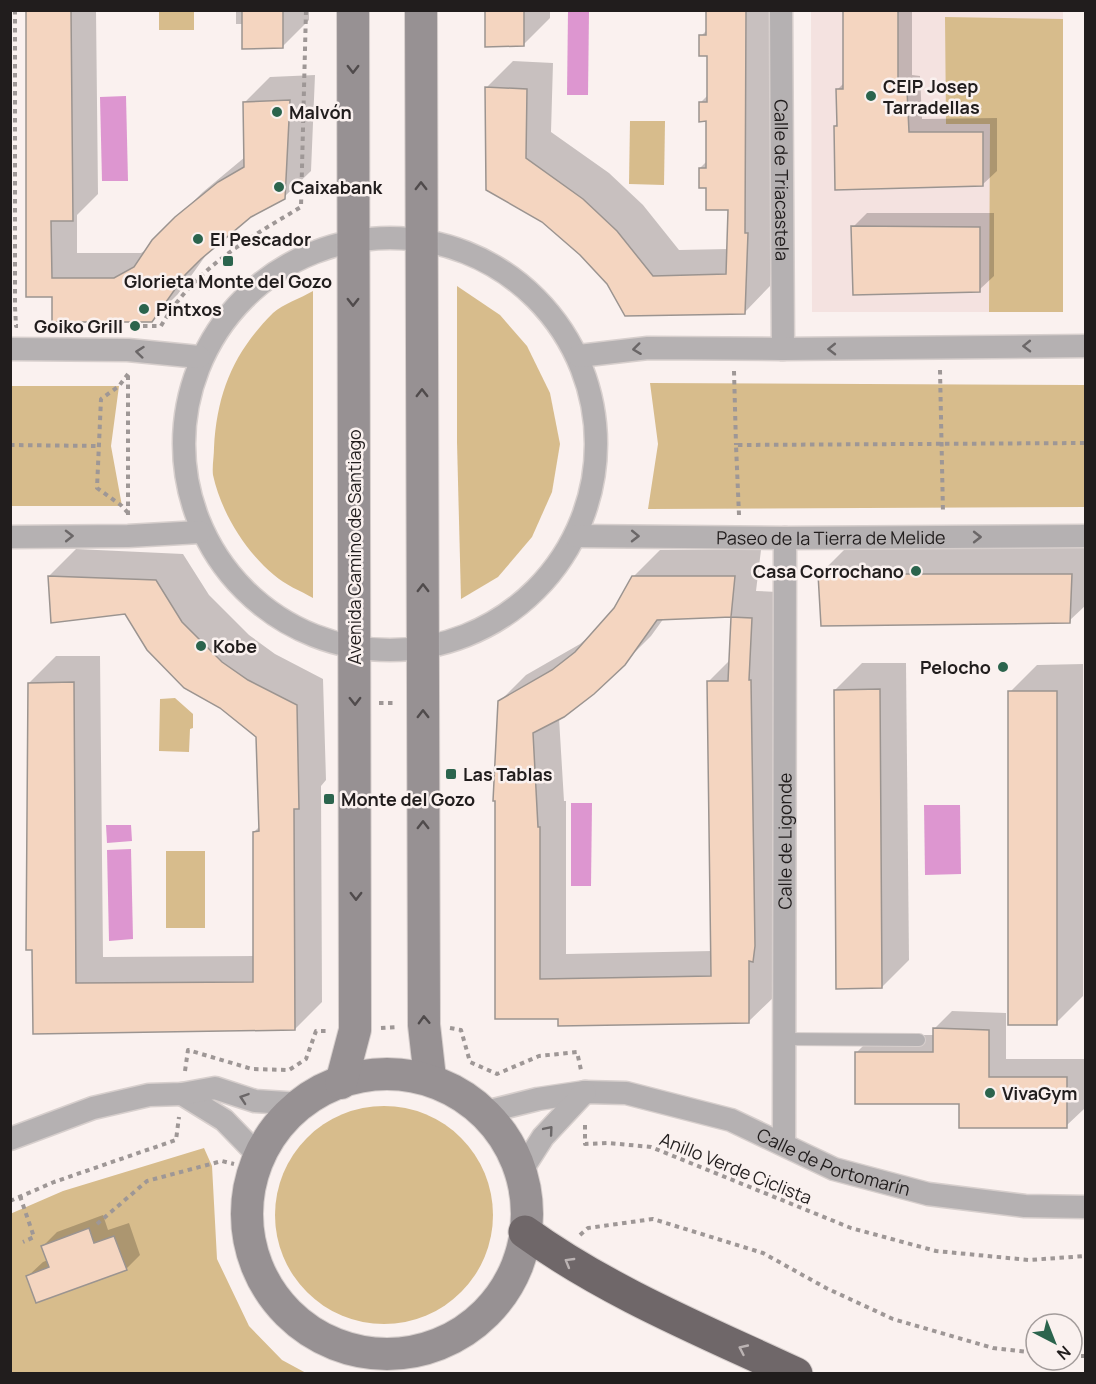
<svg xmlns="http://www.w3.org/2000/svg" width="1096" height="1384" font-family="Manrope,sans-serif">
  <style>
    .built { fill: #f4e2e0 }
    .green { fill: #d7bc8c }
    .water { fill: #dd96d0 }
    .shadow { fill: #0003; fill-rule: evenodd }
    .building { fill: #f4d5c0; stroke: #9b9490; stroke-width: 1.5; fill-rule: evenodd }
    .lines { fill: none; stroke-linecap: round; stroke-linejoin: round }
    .lane-casing { stroke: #d7cfcd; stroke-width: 14 }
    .street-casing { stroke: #d7cfcd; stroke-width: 25 }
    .secondary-casing { stroke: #d7cfcd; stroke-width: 34 }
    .highway-casing { stroke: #d7cfcd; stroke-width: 35 }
    .path { stroke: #9e9796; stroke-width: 4; stroke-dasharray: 4.5 4.5; stroke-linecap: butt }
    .lane { stroke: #b5b1b2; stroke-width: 12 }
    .street { stroke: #b5b1b2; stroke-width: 22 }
    .secondary { stroke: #979193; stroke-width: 32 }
    .highway { stroke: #6f6769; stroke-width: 33 }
    .oneway { stroke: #504b4c }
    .oneway2 { stroke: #6b6768 }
    .oneway3 { stroke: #bbb3b3 }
    .poi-dot { fill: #2b644d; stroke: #faf1ef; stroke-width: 2 }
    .labels { text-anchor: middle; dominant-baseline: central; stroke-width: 5; stroke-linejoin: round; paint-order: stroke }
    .poi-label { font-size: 18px; font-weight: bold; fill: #211d1d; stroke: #faf1ef; text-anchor: start }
    .street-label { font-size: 18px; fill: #211d1d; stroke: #faf1ef }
  </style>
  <rect width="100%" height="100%" fill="#faf1ef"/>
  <path class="built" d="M811 11H1063V312H812Z"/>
  <g class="green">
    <rect x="159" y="11" width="35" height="19"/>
    <path d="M945 17 1063 19V312H989L990 124H946Z"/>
    <path d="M630 121H665L664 185 629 184Z"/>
    <path d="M457 286 500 315 527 346 550 393 560 444 552 492 532 537 498 577 461 599 457 442Z"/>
    <path d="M313 291V598C301 591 285 585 274 575 245 551 221 512 213 475 212 467 214 456 214 448 217 392 234 352 273 313 283 304 301 298 313 291Z"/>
    <path d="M650 383 1085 385V507L648 509 658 444Z"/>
    <path d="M11 386H119L111 446 122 506H11Z"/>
    <path d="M175 698 193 714V728L190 729 189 752 159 751 160 699Z"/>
    <rect x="166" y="851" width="39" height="77"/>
    <circle cx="384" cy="1215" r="109"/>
    <path d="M204 1148 212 1166 217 1259 249 1326 282 1360 306 1373H11L10 1214 63 1191Z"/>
  </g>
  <g class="water">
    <path d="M568 11H589L588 95H567Z"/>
    <path d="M126 96 128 181H102L100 97Z"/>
    <path d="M571 803H592L591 886H571Z"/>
    <path d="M924 805H960L961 874 925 875Z"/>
    <path d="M106 825H131L132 841 107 843Z"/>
    <path d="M131 849 133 939 109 941 107 850Z"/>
  </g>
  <g class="shadow">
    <path d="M27 10H96L98 194 77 215V253H141L148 249 153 241 203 192 245 157 244 103 270 77 315 75 311 171 284 197 250 216 209 251 178 294 151 321 53 296Z"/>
    <path d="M236 10H309V20L283 46 243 24H236Z"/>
    <path d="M487 10H550V18L523 45Z"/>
    <path d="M708 10H772L773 207 770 286 744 313 608 283 581 254 543 220 487 87 513 61 553 63 551 132 609 173 643 205 679 250 728 249 729 209 707 186 700 168 707 161 708 120 701 102 708 95V55L701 36 708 29Z"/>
    <path d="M844 10H912V75L920 76 922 119 997 118V171L982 185 835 126 838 123 837 90 845 82Z"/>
    <path d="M867 213H994V276L979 290 853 227Z"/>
    <path d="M847 547 1086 548V605L1069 621 820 574Z"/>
    <path d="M76 549 183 554 209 595 249 635 275 654 323 679 326 780 321 786 322 1002 295 1029 34 1033 29 683 56 656H100L103 957 254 956V832L260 826 258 737 125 612 49 576Z"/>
    <path d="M660 550H761L756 591 778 592 775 996 748 1022 497 1018 500 701 526 675 580 644 592 634 615 608 633 577ZM732 615 730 660 708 682 712 951 566 954V801H564L559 718 624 663 651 636 664 618Z"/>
    <path d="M862 663H906L909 960 882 987 835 690Z"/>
    <path d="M1083 664V996L1056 1023 1010 692 1037 665Z"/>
    <path d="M952 1011 1006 1013V1059H1084V1109L1066 1126 961 1102 856 1053 874 1035H934V1029Z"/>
    <path d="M103 1215 108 1230 129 1223 140 1255 126 1269 28 1276 43 1262 48 1260 43 1246 57 1232Z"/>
  </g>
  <g class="building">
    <path d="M26 10H71L73 221H51L52 278H114L134 267 152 240 175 217 218 182 244 167 243 102 290 100 285 199 251 217 201 259 185 275 152 322H52V297H26Z"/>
    <path d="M242 10H283V48L242 49Z"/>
    <path d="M485 10H524V46L485 47Z"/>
    <path d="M706 10H746L745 233H748L745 314 625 316 607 284 580 255 542 222 486 190 485 87 527 89 526 158 583 199 617 231 653 276 726 274 728 210H706V188H699V168H706V121L699 122V102H707V56H699V35H706Z"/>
    <path d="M843 10H898V89L907 90 909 132H983V186L835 190 834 126H837L836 89H843Z"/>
    <path d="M851 226 980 227V292L853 295Z"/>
    <path d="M818 574H1072L1070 623 821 626Z"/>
    <path d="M48 576 156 580 182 622 222 662 248 680 297 705 299 809H294L295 1030 33 1034 32 950H26L28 683 74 682 76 983 253 982V832L259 831 256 737 220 708 184 688 147 650 125 614 51 623Z"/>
    <path d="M632 576H735L731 617 752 618 749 680H751L755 946 753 962 749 961V1023L558 1026V1019H495V801H493L498 701 552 670 575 652 614 608ZM731 617 728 681H707L711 976 540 979V827H538L533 733 564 717 594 694 625 665 657 620Z"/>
    <path d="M880 689 882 988 836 989 834 690Z"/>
    <rect x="1008" y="691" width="49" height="334"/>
    <path d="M933 1028 989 1030V1077H1067V1128H959V1104H855V1052H933Z"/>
    <path d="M89 1228 94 1243 114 1236 127 1270 36 1303 26 1276 49 1267 41 1246Z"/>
  </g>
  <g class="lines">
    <defs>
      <path id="lane" d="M784 1039 919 1040"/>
      <g id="street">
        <path id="s1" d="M781 10 783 349"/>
        <circle cx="390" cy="444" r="206"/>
        <path d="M10 349 128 350 199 357"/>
        <path d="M579 356 648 348 783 349 1086 346"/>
        <path id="s2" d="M576 536 785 538 1086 536"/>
        <path d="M10 537 128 536 200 532"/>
        <path d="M182 1094 224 1120 259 1156"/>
        <path id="s3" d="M486 1112 538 1099 585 1092 626 1093 731 1120 834 1169 928 1194 1025 1206 1086 1207"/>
        <path d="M10 1139 93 1108 149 1095 182 1094 215 1088 255 1101 302 1104"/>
        <path id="s4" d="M784 1144 785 538"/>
        <path d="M520 1173 543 1137 585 1092"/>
      </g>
      <g id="secondary">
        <path d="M421 10 424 1025 430 1078"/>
        <circle cx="387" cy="1214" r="140"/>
        <path d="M341 1083 355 1030V1021L353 10"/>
      </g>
      <path id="highway" d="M525 1232C608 1292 704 1331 796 1374"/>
    </defs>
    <use href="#lane" class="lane-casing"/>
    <use href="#street" class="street-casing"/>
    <use href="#secondary" class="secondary-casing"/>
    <use href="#highway" class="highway-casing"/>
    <g class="path">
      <path d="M15 10V307L16 326H18"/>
      <path d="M143 326H161C193 270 247 239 301 207L306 10"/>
      <path d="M940 370 943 513"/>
      <path d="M734 371 736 445"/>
      <path d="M10 445 100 446"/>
      <path d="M128 513 122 506 97 488 101 399 119 386 128 374"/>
      <path d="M128 515V372"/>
      <path d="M739 515 736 445 1086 443"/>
      <path d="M379 703H396"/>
      <path d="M381 1028 398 1027"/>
      <path d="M450 1028 461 1030 470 1062 497 1074 539 1056 577 1052 581 1070"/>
      <path d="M185 1071 188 1050 252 1069 289 1070 306 1059 316 1031H326"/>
      <path d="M585 1125V1144L608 1143 651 1147 851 1228 936 1251 1029 1260 1086 1256"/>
      <path d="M20 1196 34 1237 23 1242"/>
      <path d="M10 1201 54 1182 176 1140 179 1117"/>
      <path d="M97 1224 147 1181 222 1161 234 1164"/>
      <path d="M580 1235 588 1228 653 1219 763 1253 826 1288 893 1319 993 1348 1036 1353"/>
      <path d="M1072 1356H1086"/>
    </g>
    <use href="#lane" class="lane"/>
    <use href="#street" class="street"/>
    <use href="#secondary" class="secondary"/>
    <use href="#highway" class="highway"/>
  </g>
  <defs><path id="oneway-chevron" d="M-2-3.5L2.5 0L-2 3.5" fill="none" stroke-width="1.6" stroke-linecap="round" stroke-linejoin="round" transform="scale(1.5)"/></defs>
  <g class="oneway">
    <use href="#oneway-chevron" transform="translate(353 69) rotate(90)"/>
    <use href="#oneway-chevron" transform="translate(421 186) rotate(-90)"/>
    <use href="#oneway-chevron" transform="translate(353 302) rotate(90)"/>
    <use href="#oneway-chevron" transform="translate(422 393) rotate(-90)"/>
    <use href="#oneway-chevron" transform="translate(423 588) rotate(-90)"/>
    <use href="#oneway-chevron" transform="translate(355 701) rotate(89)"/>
    <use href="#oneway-chevron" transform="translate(423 714) rotate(-90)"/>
    <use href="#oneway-chevron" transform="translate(423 825) rotate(-90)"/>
    <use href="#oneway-chevron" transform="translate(356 896) rotate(90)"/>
    <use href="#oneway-chevron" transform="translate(424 1020) rotate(-92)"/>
  </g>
  <g class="oneway2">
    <use href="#oneway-chevron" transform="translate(1027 346) rotate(179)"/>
    <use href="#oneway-chevron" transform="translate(637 349) rotate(173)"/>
    <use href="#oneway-chevron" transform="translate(832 349) rotate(179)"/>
    <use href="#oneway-chevron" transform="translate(140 352) rotate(-174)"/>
    <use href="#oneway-chevron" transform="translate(69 536) rotate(-1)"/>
    <use href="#oneway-chevron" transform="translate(635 536) rotate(1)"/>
    <use href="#oneway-chevron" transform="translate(977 537)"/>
    <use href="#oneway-chevron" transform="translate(244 1098) rotate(-161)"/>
    <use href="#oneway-chevron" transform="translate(549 1130) rotate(-50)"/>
  </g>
  <g class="oneway3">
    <use href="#oneway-chevron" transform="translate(569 1262) rotate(-150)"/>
    <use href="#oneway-chevron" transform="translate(743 1349) rotate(-155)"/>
  </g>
  <g class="poi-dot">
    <circle cx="871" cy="96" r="6"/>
    <circle cx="277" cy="112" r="6"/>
    <circle cx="279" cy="187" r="6"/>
    <circle cx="198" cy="239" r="6"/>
    <rect x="222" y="255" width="12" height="12" rx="3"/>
    <circle cx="144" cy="309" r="6"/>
    <circle cx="135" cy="326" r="6"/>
    <circle cx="916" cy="571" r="6"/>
    <circle cx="201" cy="646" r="6"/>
    <circle cx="1003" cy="667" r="6"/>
    <rect x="445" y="768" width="12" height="12" rx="3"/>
    <rect x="323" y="793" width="12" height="12" rx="3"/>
    <circle cx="990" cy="1093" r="6"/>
  </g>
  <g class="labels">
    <g class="poi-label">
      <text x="883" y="86">CEIP Josep<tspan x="883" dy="21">Tarradellas</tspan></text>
      <text x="289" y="112">Malvón</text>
      <text x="291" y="187">Caixabank</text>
      <text x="210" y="239">El Pescador</text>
      <text x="228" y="281" text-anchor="middle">Glorieta Monte del Gozo</text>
      <text x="156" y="309">Pintxos</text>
      <text x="123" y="326" text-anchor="end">Goiko Grill</text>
      <text x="904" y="571" text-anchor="end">Casa Corrochano</text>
      <text x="213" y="646">Kobe</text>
      <text x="991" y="667" text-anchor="end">Pelocho</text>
      <text x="463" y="774">Las Tablas</text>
      <text x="341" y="799">Monte del Gozo</text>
      <text x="1002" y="1093">VivaGym</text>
    </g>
    <g class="street-label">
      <text stroke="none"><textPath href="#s1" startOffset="170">Calle de Triacastela</textPath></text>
      <text stroke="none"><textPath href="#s2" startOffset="255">Paseo de la Tierra de Melide</textPath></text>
      <text transform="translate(354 547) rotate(-90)">Avenida Camino de Santiago</text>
      <text stroke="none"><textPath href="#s4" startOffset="303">Calle de Ligonde</textPath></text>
      <text stroke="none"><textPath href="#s3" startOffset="362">Calle de Portomarín</textPath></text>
      <text transform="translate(736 1168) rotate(22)">Anillo Verde Ciclista</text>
    </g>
  </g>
  <rect width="1096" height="1384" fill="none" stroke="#211d1d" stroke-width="24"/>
  <g transform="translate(1054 1342) rotate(138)"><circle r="28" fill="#faf1ef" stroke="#a39c9b" stroke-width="1.5"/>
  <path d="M0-4.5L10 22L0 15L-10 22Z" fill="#2b644d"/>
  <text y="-9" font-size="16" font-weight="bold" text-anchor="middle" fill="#211d1d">N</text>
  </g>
</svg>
